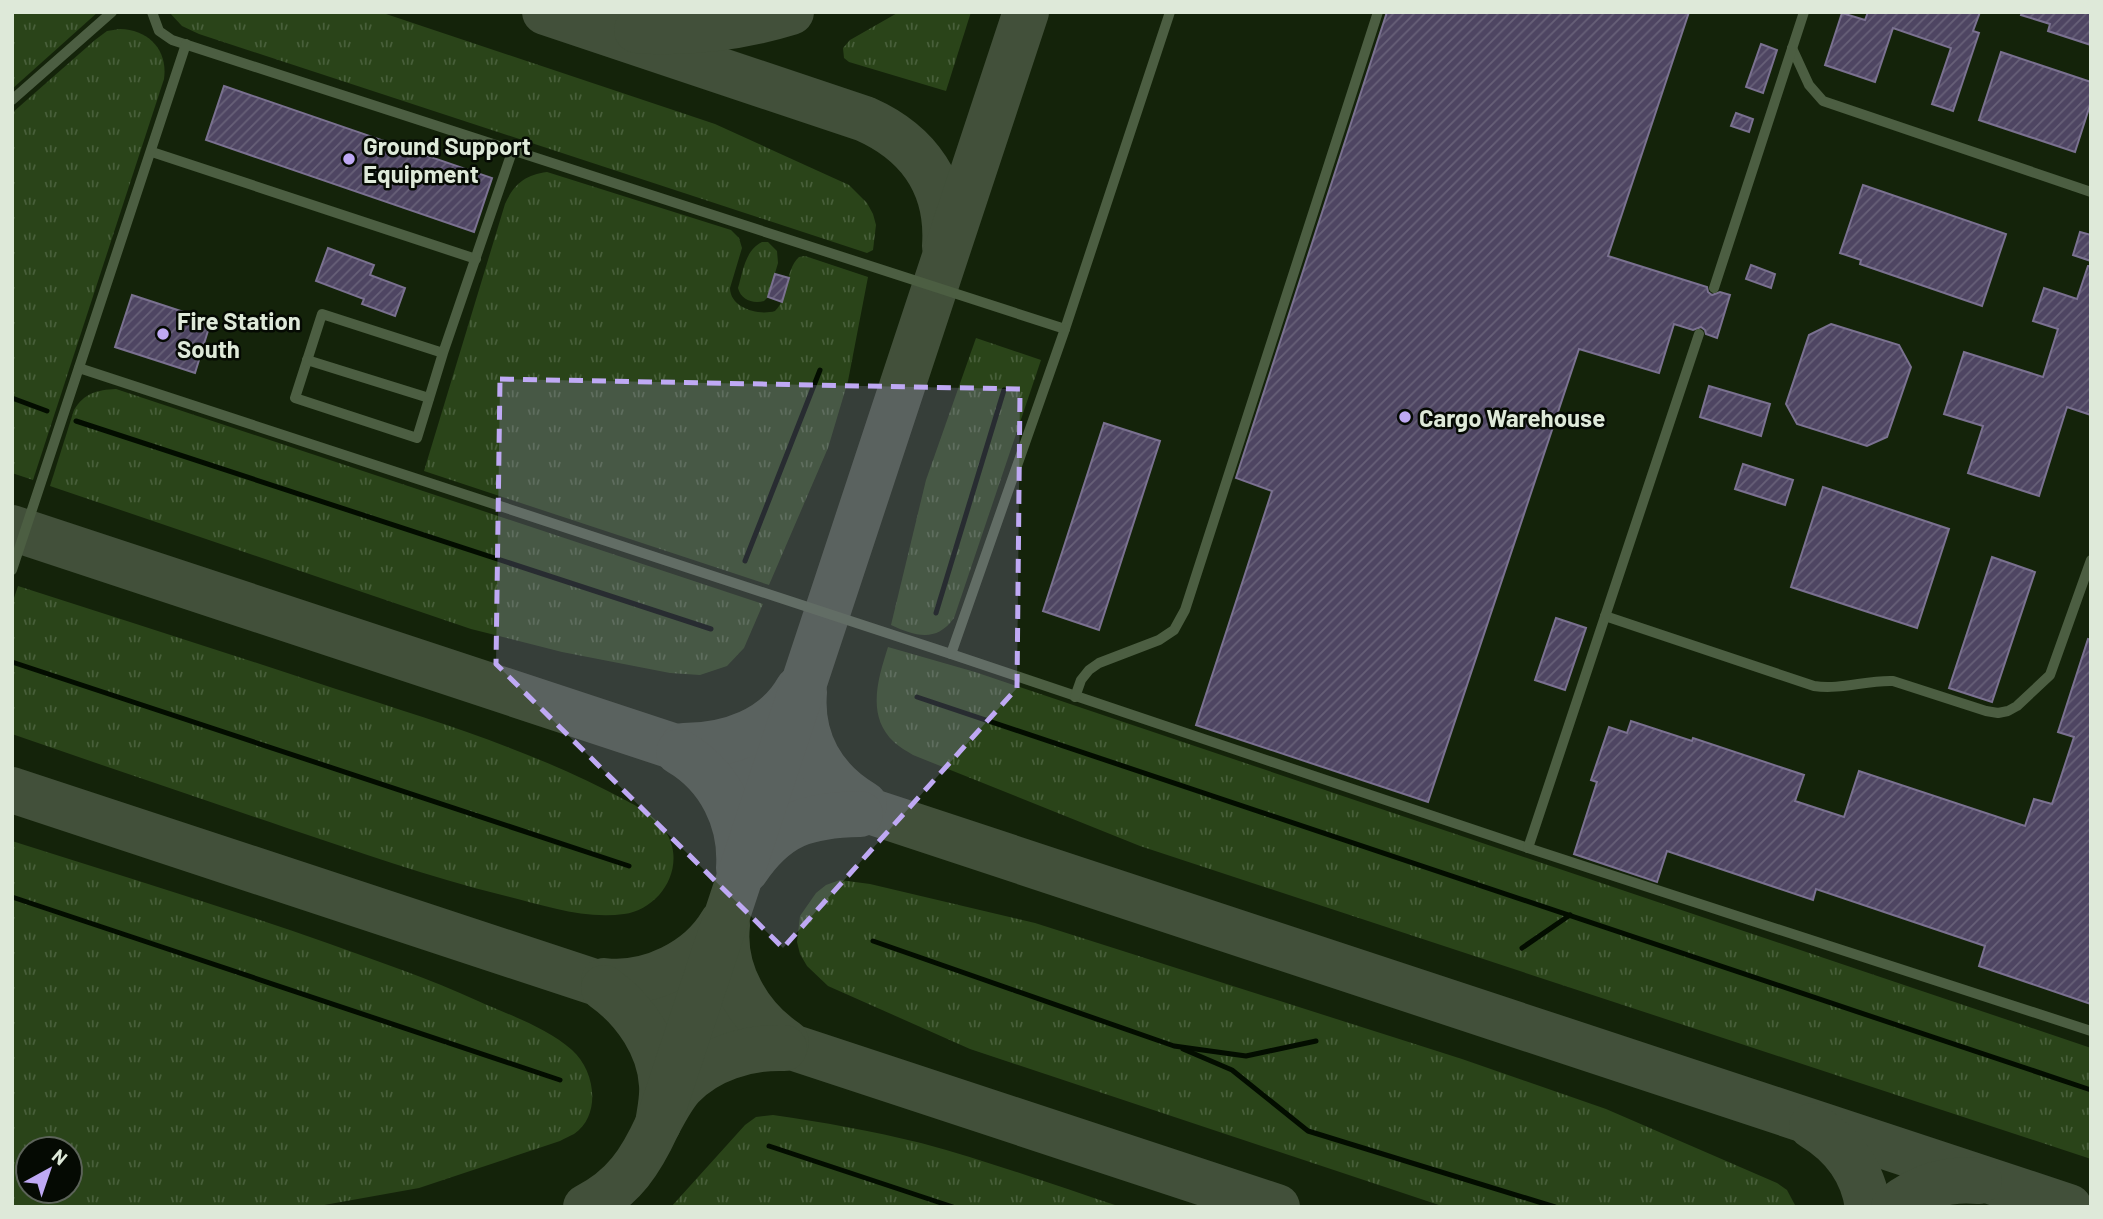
<svg xmlns="http://www.w3.org/2000/svg" width="2103" height="1219" font-family="Barlow,sans-serif">
  <style>
    .grass { fill: url(#grass-tufts); fill-rule: evenodd }
    .lines { fill: none; stroke-linecap: round; stroke-linejoin: round }
    .stream { stroke: #030d00; stroke-width: 5 }
    .taxiway { stroke: #42503a; stroke-width: 46 }
    .building { fill: url(#building-hatch); stroke: #7a7190; stroke-width: 2 }
    .service { stroke: #4c5e42; stroke-width: 10 }
    .marked { fill: #bfa9f4; fill-opacity: 0.2; stroke: #bfa9f4; stroke-width: 5; stroke-dasharray: 14 9; stroke-linejoin: round }
    .poi-dot { fill: #bfa9f4; stroke: #050a03; stroke-width: 2.5 }
    .labels { text-anchor: middle; dominant-baseline: central; stroke-width: 5; stroke-linejoin: round; paint-order: stroke }
    .poi-label { font-size: 24px; font-weight: bold; fill: #dee9d9; stroke: #050a03; text-anchor: start }
  </style>
  <defs>
    <pattern id="grass-tufts" width="24" height="20" patternUnits="userSpaceOnUse" patternTransform="scale(1.75)"><rect width="24" height="20" fill="#2a4419"/><path d="M3 7l-1-3M5 7V3M7 7l1-3M15 17l-1-3M17 17v-4M19 17l1-3" fill="none" stroke="#485f3a"/></pattern>
    <pattern id="building-hatch" width="6" height="6" patternUnits="userSpaceOnUse" patternTransform="scale(1.75)"><rect width="6" height="6" fill="#4e4562"/><path d="M-1 1l2-2M0 6l6-6M5 7l2-2" fill="none" stroke="#676078"/></pattern>
  </defs>
  <rect width="100%" height="100%" fill="#14230a"/>
  <g class="grass">
    <path d="M12 12H98L12 89Z"/>
    <path d="M169 12H380L715 124 849 185 867 203 873 214 876 225 873 250 867 253 199 34 182 26Z"/>
    <path d="M899 12H971L946 91 849 62 844 58 843 48 850 40Z"/>
    <path d="M120 29C149 30 168 50 164 79L33 480 12 473V113L95 40 107 31Z"/>
    <path d="M547 172 731 230 739 238 742 248 730 288C730 308 759 316 775 311 790 297 784 271 799 257L805 256 868 277 848 381 828 448 769 585 424 471 505 204C514 184 525 175 547 172Z"/>
    <path d="M762 242H768L777 251 778 263 768 297 764 301C753 304 741 300 738 288 743 272 745 250 762 242Z"/>
    <path d="M976 338 1041 360 954 618C936 643 915 636 891 625L926 480Z"/>
    <path d="M116 389 763 604 744 648 727 666 700 675 670 673 562 652 471 629 50 486 74 410C84 393 97 390 116 389Z"/>
    <path d="M18 586C124 620 230 654 336 689 435 721 535 751 627 801 646 811 666 823 672 846 680 878 655 910 624 914 584 920 540 904 502 895 429 877 359 852 287 828 196 797 104 766 12 734V604Z"/>
    <path d="M888 647 975 672 2091 1048V1159L1140 846 913 755C907 751 899 747 894 742 866 716 878 679 888 647Z"/>
    <path d="M12 841C118 875 225 907 330 944 380 962 430 979 478 1001 509 1015 546 1027 572 1050 595 1070 602 1115 574 1134 570 1136 565 1138 560 1141L419 1188 313 1207H12ZM70 1149V1191H28V1149Z"/>
    <path d="M840 880 870 884 1035 923 1462 1059 1606 1109 1777 1183 1787 1190 1796 1207H1445L970 1049 828 986 807 966 800 954 797 942 800 916 816 893 826 885Z"/>
    <path d="M773 1115C823 1122 872 1131 921 1143 988 1161 1054 1185 1121 1207H671L745 1125 756 1117Z"/>
  </g>
  <g class="lines">
    <g class="stream">
      <path d="M12 398 47 411"/>
      <path d="M76 421 711 629"/>
      <path d="M745 561 820 370"/>
      <path d="M936 613 1004 390"/>
      <path d="M12 662 629 866"/>
      <path d="M917 697 2091 1090"/>
      <path d="M12 897 560 1080"/>
      <path d="M873 941 1174 1046 1246 1056 1316 1041"/>
      <path d="M1522 948 1570 915"/>
      <path d="M1183 1049 1232 1070 1308 1131 1555 1207"/>
      <path d="M769 1146 953 1207"/>
    </g>
    <g class="taxiway">
      <path d="M545 12 865 119C919 143 949 186 945 246"/>
      <path d="M637 30C689 34 742 27 791 12"/>
      <path d="M12 528 2069 1207"/>
      <path d="M804 692C800 740 823 780 864 804"/>
      <path d="M683 746C728 746 775 730 798 689"/>
      <path d="M679 752C720 776 742 821 739 868"/>
      <path d="M12 790 1277 1207"/>
      <path d="M746 870C777 824 807 815 860 814"/>
      <path d="M727 925C722 971 748 1016 786 1042"/>
      <path d="M604 981C649 986 699 962 722 923"/>
      <path d="M604 988C635 1010 660 1047 662 1085 663 1098 660 1111 658 1124 665 1111 672 1097 682 1086 708 1059 747 1047 784 1048"/>
      <path d="M1812 1126C1842 1144 1863 1171 1868 1207"/>
      <path d="M586 1207C624 1188 641 1161 658 1124L1026 12"/>
      <path d="M1894 1207C1920 1186 1946 1178 1979 1181"/>
    </g>
  </g>
  <g class="building">
    <path d="M1387 12H1689L1608 256 1707 287 1708 292 1712 295 1720 292 1730 295 1717 338 1706 334 1705 330 1701 327 1693 330 1674 324 1659 373 1579 349 1428 802 1196 725 1272 491 1236 478Z"/>
    <path d="M1868 12H1980L1973 31 1979 33 1953 111 1932 104 1951 48 1893 28 1875 82 1825 65 1842 13 1865 20Z"/>
    <path d="M2022 12H2091V45L2048 31 2050 24 2021 15Z"/>
    <path d="M1761 44 1777 50 1763 93 1746 87Z"/>
    <path d="M2001 52 2091 82V102L2075 152 1979 120Z"/>
    <path d="M224 86 492 178 474 232 206 140Z"/>
    <path d="M1736 113 1753 119 1749 132 1731 126Z"/>
    <path d="M1863 185 2006 234 1982 306 1860 264 1861 260 1840 253Z"/>
    <path d="M2080 232 2091 235V261L2073 255Z"/>
    <path d="M328 248 374 265 370 275 405 288 395 316 362 304 364 299 316 281Z"/>
    <path d="M1751 265 1775 274 1771 288 1746 279Z"/>
    <path d="M2088 266H2091V415L2067 407 2039 496 1968 473 1983 426 1944 414 1964 352 2043 377 2058 329 2033 321 2044 288 2077 299Z"/>
    <path d="M775 274 789 278 782 302 768 297Z"/>
    <path d="M132 295 211 321 195 373 115 347Z"/>
    <path d="M1831 324 1899 345 1911 367 1887 437 1867 446 1797 424 1786 404 1809 335Z"/>
    <path d="M1709 386 1770 404 1761 436 1700 417Z"/>
    <path d="M1104 423 1160 441 1099 630 1043 611Z"/>
    <path d="M1743 464 1793 480 1785 505 1735 489Z"/>
    <path d="M1823 487 1949 529 1917 628 1791 587Z"/>
    <path d="M1992 557 2035 572 1992 702 1949 688Z"/>
    <path d="M1556 618 1586 628 1565 690 1535 680Z"/>
    <path d="M2088 639 2091 640V1004L1979 966 1985 946 1816 889 1813 900 1667 851 1657 882 1574 854 1597 782 1591 780 1609 727 1627 733 1631 721 1692 741 1693 738 1804 775 1795 801 1844 817 1859 771 2025 826 2034 799 2052 804 2074 737 2058 732Z"/>
  </g>
  <g class="lines">
    <g class="service">
      <path d="M152 12 159 31 172 40 1065 329 1170 12"/>
      <path d="M1792 48 1809 85 1823 101 2091 192"/>
      <path d="M12 100 112 12"/>
      <path d="M152 152 476 259"/>
      <path d="M1714 288 1804 12"/>
      <path d="M443 353 322 314 295 398 417 438 443 353 513 149"/>
      <path d="M307 360 429 398"/>
      <path d="M79 368 951 654 1528 848 2091 1031"/>
      <path d="M12 570 186 44"/>
      <path d="M1605 616 1814 686C1841 690 1866 680 1893 681L1986 711 1998 713 2008 711 2017 706 2050 675 2091 560"/>
      <path d="M951 654 1065 329"/>
      <path d="M1075 697 1081 680 1089 670 1099 663 1159 640 1174 630 1185 610 1378 12"/>
      <path d="M1528 848 1699 334"/>
    </g>
  </g>
  <path class="marked" d="M500 379 1020 389 1017 688 783 948 496 664Z"/>
  <g class="poi-dot">
    <circle cx="349" cy="159" r="7"/>
    <circle cx="163" cy="334" r="7"/>
    <circle cx="1405" cy="417" r="7"/>
  </g>
  <g class="labels">
    <g class="poi-label">
      <text x="363" y="145">Ground Support<tspan x="363" dy="28">Equipment</tspan></text>
      <text x="177" y="320">Fire Station<tspan x="177" dy="28">South</tspan></text>
      <text x="1419" y="417">Cargo Warehouse</text>
    </g>
  </g>
  <rect width="2103" height="1219" fill="none" stroke="#dee9d9" stroke-width="28"/>
  <g transform="translate(49 1170) rotate(40)"><circle r="33" fill="#050a03" stroke="#5c6359" stroke-width="2"/>
  <path d="M0-5L12 26L0 18L-12 26Z" fill="#bfa9f4"/>
  <text y="-10" font-size="19" font-weight="bold" text-anchor="middle" fill="#dee9d9">N</text>
  </g>
</svg>
